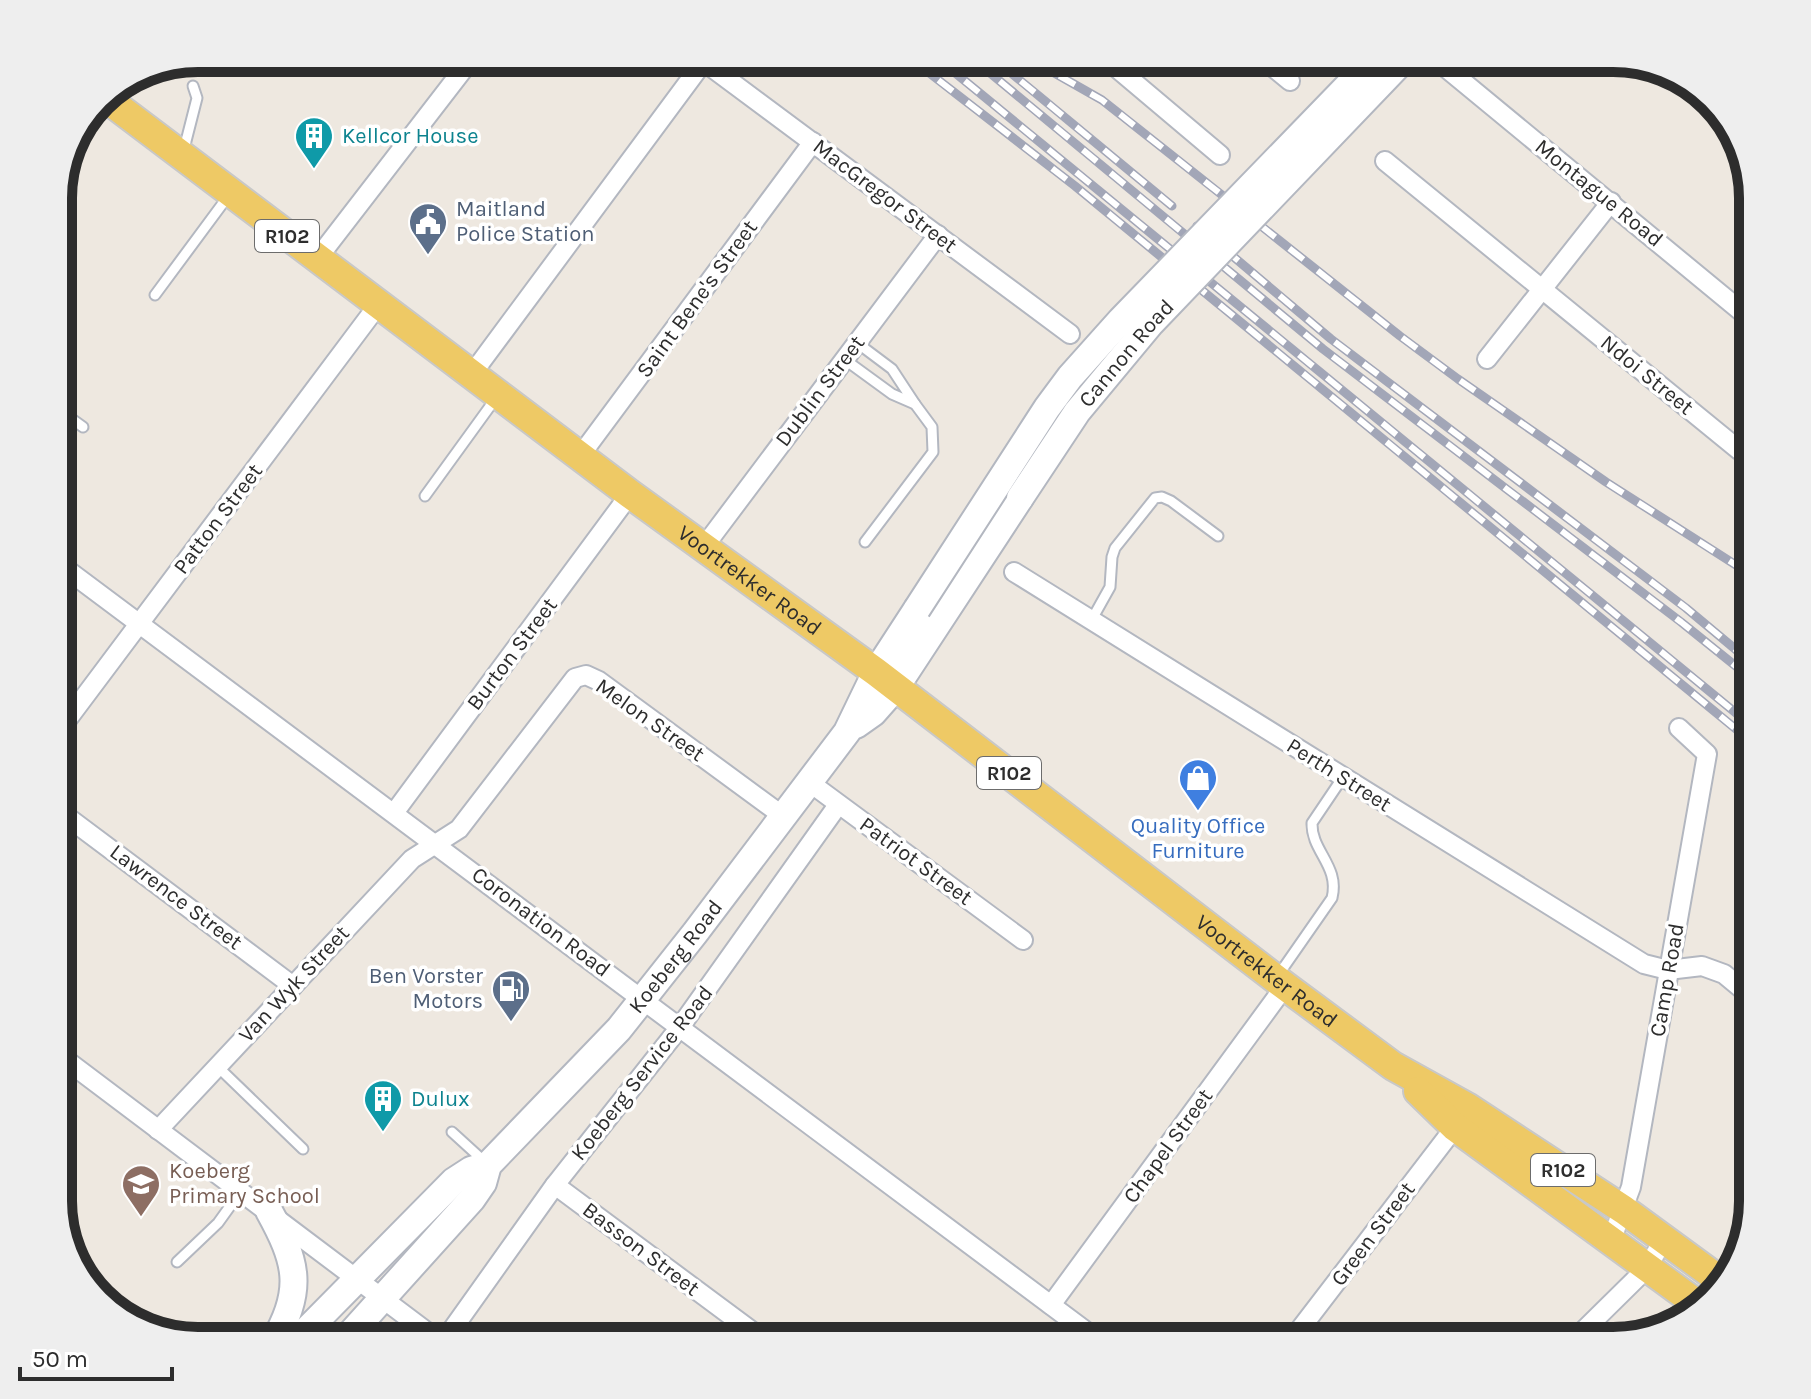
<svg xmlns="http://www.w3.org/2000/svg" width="1811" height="1399" font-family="Karla,sans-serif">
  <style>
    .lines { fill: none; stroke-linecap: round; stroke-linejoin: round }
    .service-casing { stroke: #b3b7c0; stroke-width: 13 }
    .minor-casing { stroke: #b3b7c0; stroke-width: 22 }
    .secondary-casing { stroke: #b3b7c0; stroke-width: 30 }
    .primary-casing { stroke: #c8c8c8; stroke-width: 32 }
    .service { stroke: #fff; stroke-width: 9 }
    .minor { stroke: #fff; stroke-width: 18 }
    .secondary { stroke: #fff; stroke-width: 26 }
    .primary { stroke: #eec965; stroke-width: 28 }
    .rail-casing { stroke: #a2a6b7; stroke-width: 9 }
    .rail { stroke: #fff; stroke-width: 6; stroke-dasharray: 18; stroke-linecap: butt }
    .secondary-bridge-casing { stroke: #b3b7c0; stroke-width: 30; stroke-linecap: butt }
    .secondary-bridge { stroke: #fff; stroke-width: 26 }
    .labels { text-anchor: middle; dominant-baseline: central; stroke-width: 7; stroke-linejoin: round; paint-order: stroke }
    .shield { fill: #fff; stroke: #6c6c6c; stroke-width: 2 }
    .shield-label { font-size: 20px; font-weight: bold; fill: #2d2d2d }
    .culture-label { font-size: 22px; fill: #0d838f; stroke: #fff; text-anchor: start }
    .street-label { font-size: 22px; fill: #2d2d2d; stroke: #fff }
    .service-label { font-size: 22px; fill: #4e5e75; stroke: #fff; text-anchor: start }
    .shop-label { font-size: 22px; fill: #366cbe; stroke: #fff }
    .education-label { font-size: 22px; fill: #785e54; stroke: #fff; text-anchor: start }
    .rim { fill: none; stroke: #2d2d2d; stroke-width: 10 }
  </style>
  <rect width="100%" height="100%" fill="#eee8e0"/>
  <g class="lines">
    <defs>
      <g id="service">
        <path d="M183 153 197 98 193 86"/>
        <path d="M155 295 229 195"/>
        <path d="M844 359 892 394 915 404 892 369 856 342"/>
        <path d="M58 409 83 427"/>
        <path d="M425 496 496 398"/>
        <path d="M865 542 933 452 932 427 915 404"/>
        <path d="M1091 621 1110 587 1112 557 1115 548 1155 498 1162 497 1171 501 1218 536"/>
        <path d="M1277 977 1332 898C1340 866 1311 851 1312 823L1343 777"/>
        <path d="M217 1066 303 1149"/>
        <path d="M452 1132 486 1163"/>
        <path d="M177 1262 218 1223 241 1191"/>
      </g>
      <g id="minor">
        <path d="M699 58 1070 334"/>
        <path d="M1105 58 1220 155"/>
        <path d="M1262 58 1290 81"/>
        <path d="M1445 67 1753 321"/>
        <path d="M1385 161 1739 450 1753 459"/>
        <path d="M317 259 472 58"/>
        <path d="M1487 359 1611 202"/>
        <path d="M472 374 704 61"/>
        <path d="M580 456 813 142"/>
        <path d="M703 548 938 235"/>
        <path d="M58 563 1099 1341"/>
        <path d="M1014 572 1644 964 1668 970 1702 966 1724 974 1753 998"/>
        <path d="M58 732 378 305"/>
        <path d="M809 782 1023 940"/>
        <path d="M58 810 293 986"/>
        <path d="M394 813 630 494"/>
        <path d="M58 1054 439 1341"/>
        <path d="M158 1130 412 859 459 829 575 678 586 675 599 681 783 816"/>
        <path d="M555 1185 765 1341"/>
        <path d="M1611 1241 1631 1187 1707 754 1679 728"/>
        <path d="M1051 1305 1285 986"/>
        <path d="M444 1341 555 1185 680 1027 838 805"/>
        <path d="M1291 1341 1455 1127"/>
        <path d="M1573 1341 1647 1268 1664 1239"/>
      </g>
      <g id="secondary">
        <path d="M856 725 873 713 896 687 1020 498"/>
        <path d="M269 1211C296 1260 305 1289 274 1341"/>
        <path d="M296 1341 454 1181 471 1170 488 1165"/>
        <path id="s1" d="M344 1341 472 1199 483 1183 488 1165 619 1029 695 933 847 732 876 672 917 609"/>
      </g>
      <g id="primary">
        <path id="s2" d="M103 96 630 494 876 672 1285 986 1393 1066 1467 1107 1624 1210 1725 1284"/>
        <path d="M1418 1091 1455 1127 1700 1306"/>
      </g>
    </defs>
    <use href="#service" class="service-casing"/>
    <use href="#minor" class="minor-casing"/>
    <use href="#secondary" class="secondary-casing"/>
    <use href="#primary" class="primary-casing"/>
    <use href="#service" class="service"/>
    <use href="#minor" class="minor"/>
    <use href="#secondary" class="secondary"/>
    <use href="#primary" class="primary"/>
    <defs>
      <g id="rail">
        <path d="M910 58 1075 186 1753 743"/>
        <path d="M937 58 1753 727"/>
        <path d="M972 58 1323 349 1681 622 1753 680"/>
        <path d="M993 58 1172 206"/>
        <path d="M1028 58 1102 100 1400 336 1458 379 1606 482 1753 576"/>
        <path d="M1197 226 1331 339 1686 608 1753 664"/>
      </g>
    </defs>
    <use href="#rail" class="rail-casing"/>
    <use href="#rail" class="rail"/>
    <defs>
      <g id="secondary-bridge">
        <path id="s3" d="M1020 498 1077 412 1151 323 1405 58"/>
        <path d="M917 609 1047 408 1070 377 1121 320 1375 58"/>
      </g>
    </defs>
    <use href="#secondary-bridge" class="secondary-bridge-casing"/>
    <use href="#secondary-bridge" class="secondary-bridge"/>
  </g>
  <defs>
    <symbol id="building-pin" viewBox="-11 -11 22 30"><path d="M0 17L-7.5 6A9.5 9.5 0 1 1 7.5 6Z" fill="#0f9aa8" stroke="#fff"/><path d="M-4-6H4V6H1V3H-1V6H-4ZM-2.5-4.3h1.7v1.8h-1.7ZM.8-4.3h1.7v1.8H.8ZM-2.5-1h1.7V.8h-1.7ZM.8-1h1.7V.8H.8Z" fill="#fff"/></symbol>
    <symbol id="civic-pin" viewBox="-11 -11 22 30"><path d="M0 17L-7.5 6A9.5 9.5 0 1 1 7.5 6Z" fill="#5c6f8a" stroke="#fff"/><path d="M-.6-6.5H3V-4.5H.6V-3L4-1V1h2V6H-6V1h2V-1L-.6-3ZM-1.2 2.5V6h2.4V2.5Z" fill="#fff"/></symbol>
    <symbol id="shop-pin" viewBox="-11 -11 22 30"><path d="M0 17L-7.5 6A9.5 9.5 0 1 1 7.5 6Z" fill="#3f7fe0" stroke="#fff"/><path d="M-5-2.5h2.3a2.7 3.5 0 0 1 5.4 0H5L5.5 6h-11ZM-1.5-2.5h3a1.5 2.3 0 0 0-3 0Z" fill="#fff"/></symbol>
    <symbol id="fuel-pin" viewBox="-11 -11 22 30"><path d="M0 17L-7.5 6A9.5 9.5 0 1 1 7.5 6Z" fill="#5c6f8a" stroke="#fff"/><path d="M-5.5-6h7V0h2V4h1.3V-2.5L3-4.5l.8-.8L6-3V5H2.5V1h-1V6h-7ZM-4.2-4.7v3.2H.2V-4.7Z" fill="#fff"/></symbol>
    <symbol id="school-pin" viewBox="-11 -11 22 30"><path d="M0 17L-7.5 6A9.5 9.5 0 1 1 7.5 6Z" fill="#8d6e63" stroke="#fff"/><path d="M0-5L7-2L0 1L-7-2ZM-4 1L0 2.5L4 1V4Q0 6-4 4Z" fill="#fff"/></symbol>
  </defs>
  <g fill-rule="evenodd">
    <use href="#building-pin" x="292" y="114" width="44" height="60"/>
    <use href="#civic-pin" x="406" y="200" width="44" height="60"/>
    <use href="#shop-pin" x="1176" y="756" width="44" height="60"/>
    <use href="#fuel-pin" x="489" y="967" width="44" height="60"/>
    <use href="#building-pin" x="361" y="1077" width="44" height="60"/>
    <use href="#school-pin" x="119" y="1162" width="44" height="60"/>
  </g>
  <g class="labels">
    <g class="shield">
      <rect x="255" y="220" width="64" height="32" rx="6"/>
      <rect x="977" y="757" width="64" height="32" rx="6"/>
      <rect x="1531" y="1154" width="64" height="32" rx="6"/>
    </g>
    <g class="shield-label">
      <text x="287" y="236">R102</text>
      <text x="1009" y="773">R102</text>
      <text x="1563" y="1170">R102</text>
    </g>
    <g class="culture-label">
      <text x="342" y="136">Kellcor House</text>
      <text x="411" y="1099">Dulux</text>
    </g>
    <g class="street-label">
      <text transform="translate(1599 193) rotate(39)">Montague Road</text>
      <text transform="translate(885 196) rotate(37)">MacGregor Street</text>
      <text transform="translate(697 299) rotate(-54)">Saint Bene's Street</text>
      <text stroke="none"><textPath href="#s3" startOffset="180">Cannon Road</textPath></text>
      <text transform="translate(1647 375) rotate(39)">Ndoi Street</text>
      <text transform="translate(820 391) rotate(-53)">Dublin Street</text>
      <text transform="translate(218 519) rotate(-53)">Patton Street</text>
      <text stroke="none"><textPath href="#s2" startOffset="808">Voortrekker Road</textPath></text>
      <text transform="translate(512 654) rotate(-53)">Burton Street</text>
      <text transform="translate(650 720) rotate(35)">Melon Street</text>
      <text transform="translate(1339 775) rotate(32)">Perth Street</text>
      <text transform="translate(916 861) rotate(36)">Patriot Street</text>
      <text transform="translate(176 897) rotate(37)">Lawrence Street</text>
      <text transform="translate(541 922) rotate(37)">Coronation Road</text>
      <text stroke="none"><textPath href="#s1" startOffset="510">Koeberg Road</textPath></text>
      <text stroke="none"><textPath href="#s2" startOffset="1456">Voortrekker Road</textPath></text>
      <text transform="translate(1667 980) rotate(-80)">Camp Road</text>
      <text transform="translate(294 984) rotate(-47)">Van Wyk Street</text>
      <text transform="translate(642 1073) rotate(-52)">Koeberg Service Road</text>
      <text transform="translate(1168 1146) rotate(-54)">Chapel Street</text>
      <text transform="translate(1373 1234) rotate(-53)">Green Street</text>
      <text transform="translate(641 1249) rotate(37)">Basson Street</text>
    </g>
    <g class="service-label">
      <text x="456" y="209">Maitland<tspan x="456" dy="25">Police Station</tspan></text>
      <text x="483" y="976" text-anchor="end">Ben Vorster<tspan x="483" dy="25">Motors</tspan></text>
    </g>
    <g class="shop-label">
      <text x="1198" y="826">Quality Office<tspan x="1198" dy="25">Furniture</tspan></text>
    </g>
    <g class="education-label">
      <text x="169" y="1171">Koeberg<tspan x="169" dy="25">Primary School</tspan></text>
    </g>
  </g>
  <path d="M0 0H1811V1399H0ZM198 72H1613A126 126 0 0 1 1739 198V1201A126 126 0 0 1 1613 1327H198A126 126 0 0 1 72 1201V198A126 126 0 0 1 198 72Z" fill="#eee" fill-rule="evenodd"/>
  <path class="rim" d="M198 72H1613A126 126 0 0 1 1739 198V1201A126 126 0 0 1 1613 1327H198A126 126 0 0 1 72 1201V198A126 126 0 0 1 198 72Z"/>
  <path d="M20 1367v12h152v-12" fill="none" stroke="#2d2d2d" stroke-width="4"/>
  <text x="32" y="1367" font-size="24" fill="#2d2d2d" stroke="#ffffff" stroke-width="6" paint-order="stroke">50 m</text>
</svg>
